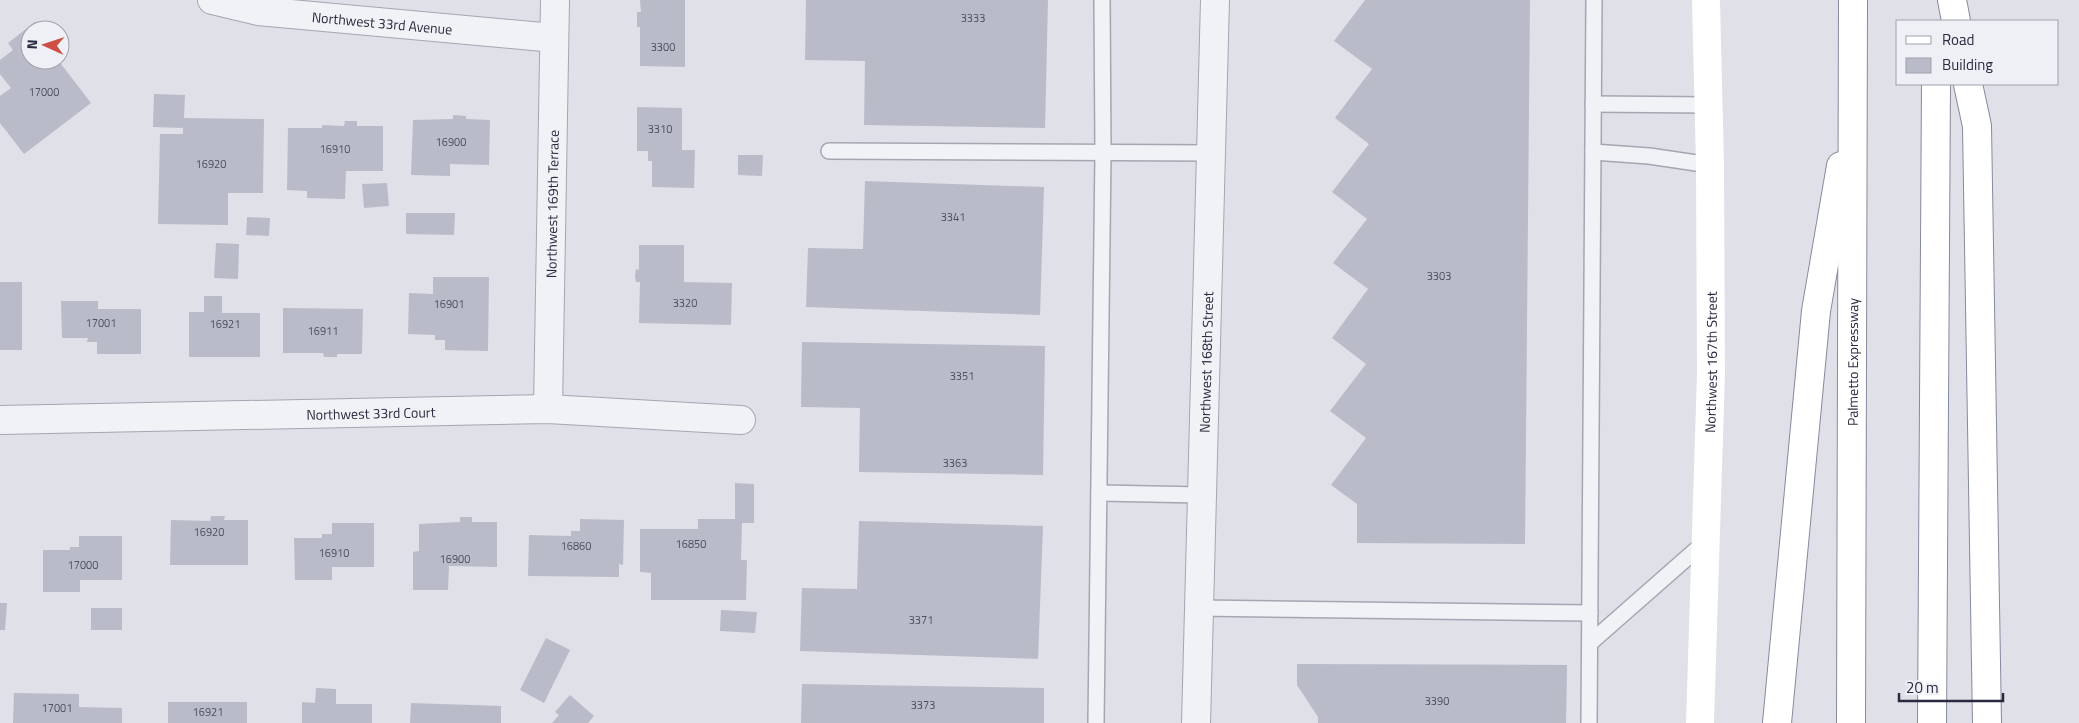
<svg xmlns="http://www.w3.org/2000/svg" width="2079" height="723" font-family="'Titillium Web',sans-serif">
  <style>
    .building { fill: #b9bbc8 }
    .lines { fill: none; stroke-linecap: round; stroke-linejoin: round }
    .lane-casing { stroke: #a4a6b2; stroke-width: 18 }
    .street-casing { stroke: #a4a6b2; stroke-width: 30 }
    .highway-casing { stroke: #868a9f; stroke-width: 30 }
    .lane { stroke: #f1f2f6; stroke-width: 15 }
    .street { stroke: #f1f2f6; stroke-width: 28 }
    .secondary { stroke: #fff; stroke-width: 28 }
    .highway { stroke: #fff; stroke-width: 28 }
    .labels { text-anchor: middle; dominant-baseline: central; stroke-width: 5; stroke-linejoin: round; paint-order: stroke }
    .number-label { font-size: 11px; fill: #4c4f61 }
    .street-label { font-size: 14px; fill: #282b3f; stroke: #eef0f6 }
  </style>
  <rect width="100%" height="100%" fill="#dfe0e8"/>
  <g class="building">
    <path d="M640 0H685V67L640 66V27H637V12H641Z"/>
    <path d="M806 0H1048L1045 128 864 125 865 61 805 60Z"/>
    <path d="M1365 0H1530L1525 544 1357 543V504L1331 485 1366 438 1330 411 1366 364 1332 338 1368 289 1333 263 1367 219 1332 192 1369 144 1335 118 1372 69 1334 41Z"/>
    <path d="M35 22 41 30H30V60H58L91 103 24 154 0 123V96L11 88 0 74V60L13 50 8 43Z"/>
    <path d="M154 94 185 95 184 118 264 119 263 193H228V225L158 224 160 134H183V128L153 127Z"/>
    <path d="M637 107 682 108V150H695L694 188 652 187V161H648V151H637Z"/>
    <path d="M453 115 466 116V119L490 120 489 165 450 164V176L411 175 413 120 453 119Z"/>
    <path d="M345 121H357V126H383V171H346L345 199 307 198V191L287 190 288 128H322V125L344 126Z"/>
    <path d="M738 155H763L762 176 738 175Z"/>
    <path d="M865 181 1044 187 1040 315 806 307 808 248 863 249Z"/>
    <path d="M387 183 389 206 364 208 362 184Z"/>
    <path d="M406 213H455L454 235 406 234Z"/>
    <path d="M247 217 270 218 269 236 246 235Z"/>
    <path d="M216 243 239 244 238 279 214 278Z"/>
    <path d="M639 245H684V282L732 283 731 325 639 323 640 282H636L635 276 636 269 639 270Z"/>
    <path d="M433 277H489L488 351 445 350V340H435V335L408 334 409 293 433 294Z"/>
    <rect x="0" y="282" width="22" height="68"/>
    <path d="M204 296H222V313H260V357H189V312H204Z"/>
    <path d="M61 301H98V309H141V354H97V342H87L88 338H62Z"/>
    <path d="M283 308 363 309 362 354H337V357H324L323 353H283Z"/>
    <path d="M802 342 1045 346 1043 475 859 472 860 408 801 407Z"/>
    <path d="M735 483 754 484V523H742L741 560H747L746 600H651V573L640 572V529H698V519H735Z"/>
    <path d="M211 516H225L224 520H248V565H170L171 520 210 521Z"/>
    <path d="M460 517H472V522H497V567L449 566 448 590H413V552L419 551V524L460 522Z"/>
    <path d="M580 519 624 520 623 565 619 564V577L528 576 529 535 571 536V531H580Z"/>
    <path d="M859 521 1043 526 1038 659 800 651 802 588 857 589Z"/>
    <path d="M332 523H374V567H332V580H295L294 538H322V534H332Z"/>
    <path d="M79 536H122V580H80V592H43V550H70V547H79Z"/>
    <path d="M0 603H7L5 630H0Z"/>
    <rect x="91" y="608" width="31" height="22"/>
    <path d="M721 610 757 612 755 633 720 631Z"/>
    <path d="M546 638 570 650 544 703 520 690Z"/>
    <path d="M1297 664 1567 665 1566 723H1318V717L1297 685Z"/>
    <path d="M802 684 1044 688V723H801Z"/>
    <path d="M316 688 336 689V704H372V723H302V702L315 703Z"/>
    <path d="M14 693 79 694V707L122 708V723H13Z"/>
    <path d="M570 695 594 716 588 723H552L559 715 555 712Z"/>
    <rect x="168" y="702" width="79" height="21"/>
    <path d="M411 703 501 706V723H410Z"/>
  </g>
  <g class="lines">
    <defs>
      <g id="lane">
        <path d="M1593 104 1709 105"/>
        <path d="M829 151 1211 153"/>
        <path d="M1593 152 1649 156 1710 165"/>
        <path d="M1099 493 1202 495"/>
        <path d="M1199 608 1590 613"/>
        <path d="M1590 643 1705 542"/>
        <path d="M1096 723 1103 153 1102 0"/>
        <path d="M1589 723 1594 0"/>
      </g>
      <g id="street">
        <path id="s1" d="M212 0 258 11 554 38"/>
        <path id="s2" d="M548 409 555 0"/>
        <path id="s3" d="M0 420 548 409 741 420"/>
        <path id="s4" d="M1196 723 1215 0"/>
      </g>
      <g id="highway">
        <path d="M1952 0 1956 21"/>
        <path d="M1968 84 1977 126 1987 723"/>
        <path d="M1777 723 1816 311 1841 166"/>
        <path id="s6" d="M1851 723 1853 0"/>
        <path d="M1932 723 1936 84"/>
      </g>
    </defs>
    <use href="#lane" class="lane-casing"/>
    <use href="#street" class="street-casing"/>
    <use href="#highway" class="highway-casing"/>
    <use href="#lane" class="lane"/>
    <use href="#street" class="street"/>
    <path class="secondary" id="s5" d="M1700 723 1711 373 1710 165 1706 0"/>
    <use href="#highway" class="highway"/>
  </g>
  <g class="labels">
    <g class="number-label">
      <text x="973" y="18">3333</text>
      <text x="663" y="47">3300</text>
      <text x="44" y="92">17000</text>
      <text x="660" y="129">3310</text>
      <text x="451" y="142">16900</text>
      <text x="335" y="149">16910</text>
      <text x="211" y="164">16920</text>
      <text x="953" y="217">3341</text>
      <text x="1439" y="276">3303</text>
      <text x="685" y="303">3320</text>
      <text x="449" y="304">16901</text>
      <text x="101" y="323">17001</text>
      <text x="225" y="324">16921</text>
      <text x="323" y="331">16911</text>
      <text x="962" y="376">3351</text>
      <text x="955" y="463">3363</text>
      <text x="209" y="532">16920</text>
      <text x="691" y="544">16850</text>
      <text x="576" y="546">16860</text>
      <text x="334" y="553">16910</text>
      <text x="455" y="559">16900</text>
      <text x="83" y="565">17000</text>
      <text x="921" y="620">3371</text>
      <text x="1437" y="701">3390</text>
      <text x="923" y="705">3373</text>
      <text x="57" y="708">17001</text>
      <text x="208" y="712">16921</text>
    </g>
    <g class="street-label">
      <text stroke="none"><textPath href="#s1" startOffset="172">Northwest 33rd Avenue</textPath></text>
      <text stroke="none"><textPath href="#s2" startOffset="205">Northwest 169th Terrace</textPath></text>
      <text stroke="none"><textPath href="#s6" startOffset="361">Palmetto Expressway</textPath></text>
      <text stroke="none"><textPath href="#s4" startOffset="361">Northwest 168th Street</textPath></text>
      <text stroke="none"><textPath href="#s5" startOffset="361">Northwest 167th Street</textPath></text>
      <text stroke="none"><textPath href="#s3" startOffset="371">Northwest 33rd Court</textPath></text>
    </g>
  </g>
  <rect x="1896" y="20" width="162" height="65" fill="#eef0f6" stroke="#9fa1ad"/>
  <rect x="1906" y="36" width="25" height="8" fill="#ffffff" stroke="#9fa1ad"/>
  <text x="1942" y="45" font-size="15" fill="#282b3f">Road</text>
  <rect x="1906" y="58" width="25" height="15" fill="#b9bbc8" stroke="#9fa1ad"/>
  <text x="1942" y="70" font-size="15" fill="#282b3f">Building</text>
  <g transform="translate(45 45) rotate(273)"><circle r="24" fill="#eef0f6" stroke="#9fa1ad"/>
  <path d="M0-4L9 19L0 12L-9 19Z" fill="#cd4f44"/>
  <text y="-8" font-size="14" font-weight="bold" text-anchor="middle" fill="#282b3f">N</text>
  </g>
  <path d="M1899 693v8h104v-8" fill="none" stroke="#282b3f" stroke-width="2.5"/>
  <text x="1906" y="693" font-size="15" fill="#282b3f" stroke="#eef0f6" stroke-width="4" paint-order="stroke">20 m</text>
</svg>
